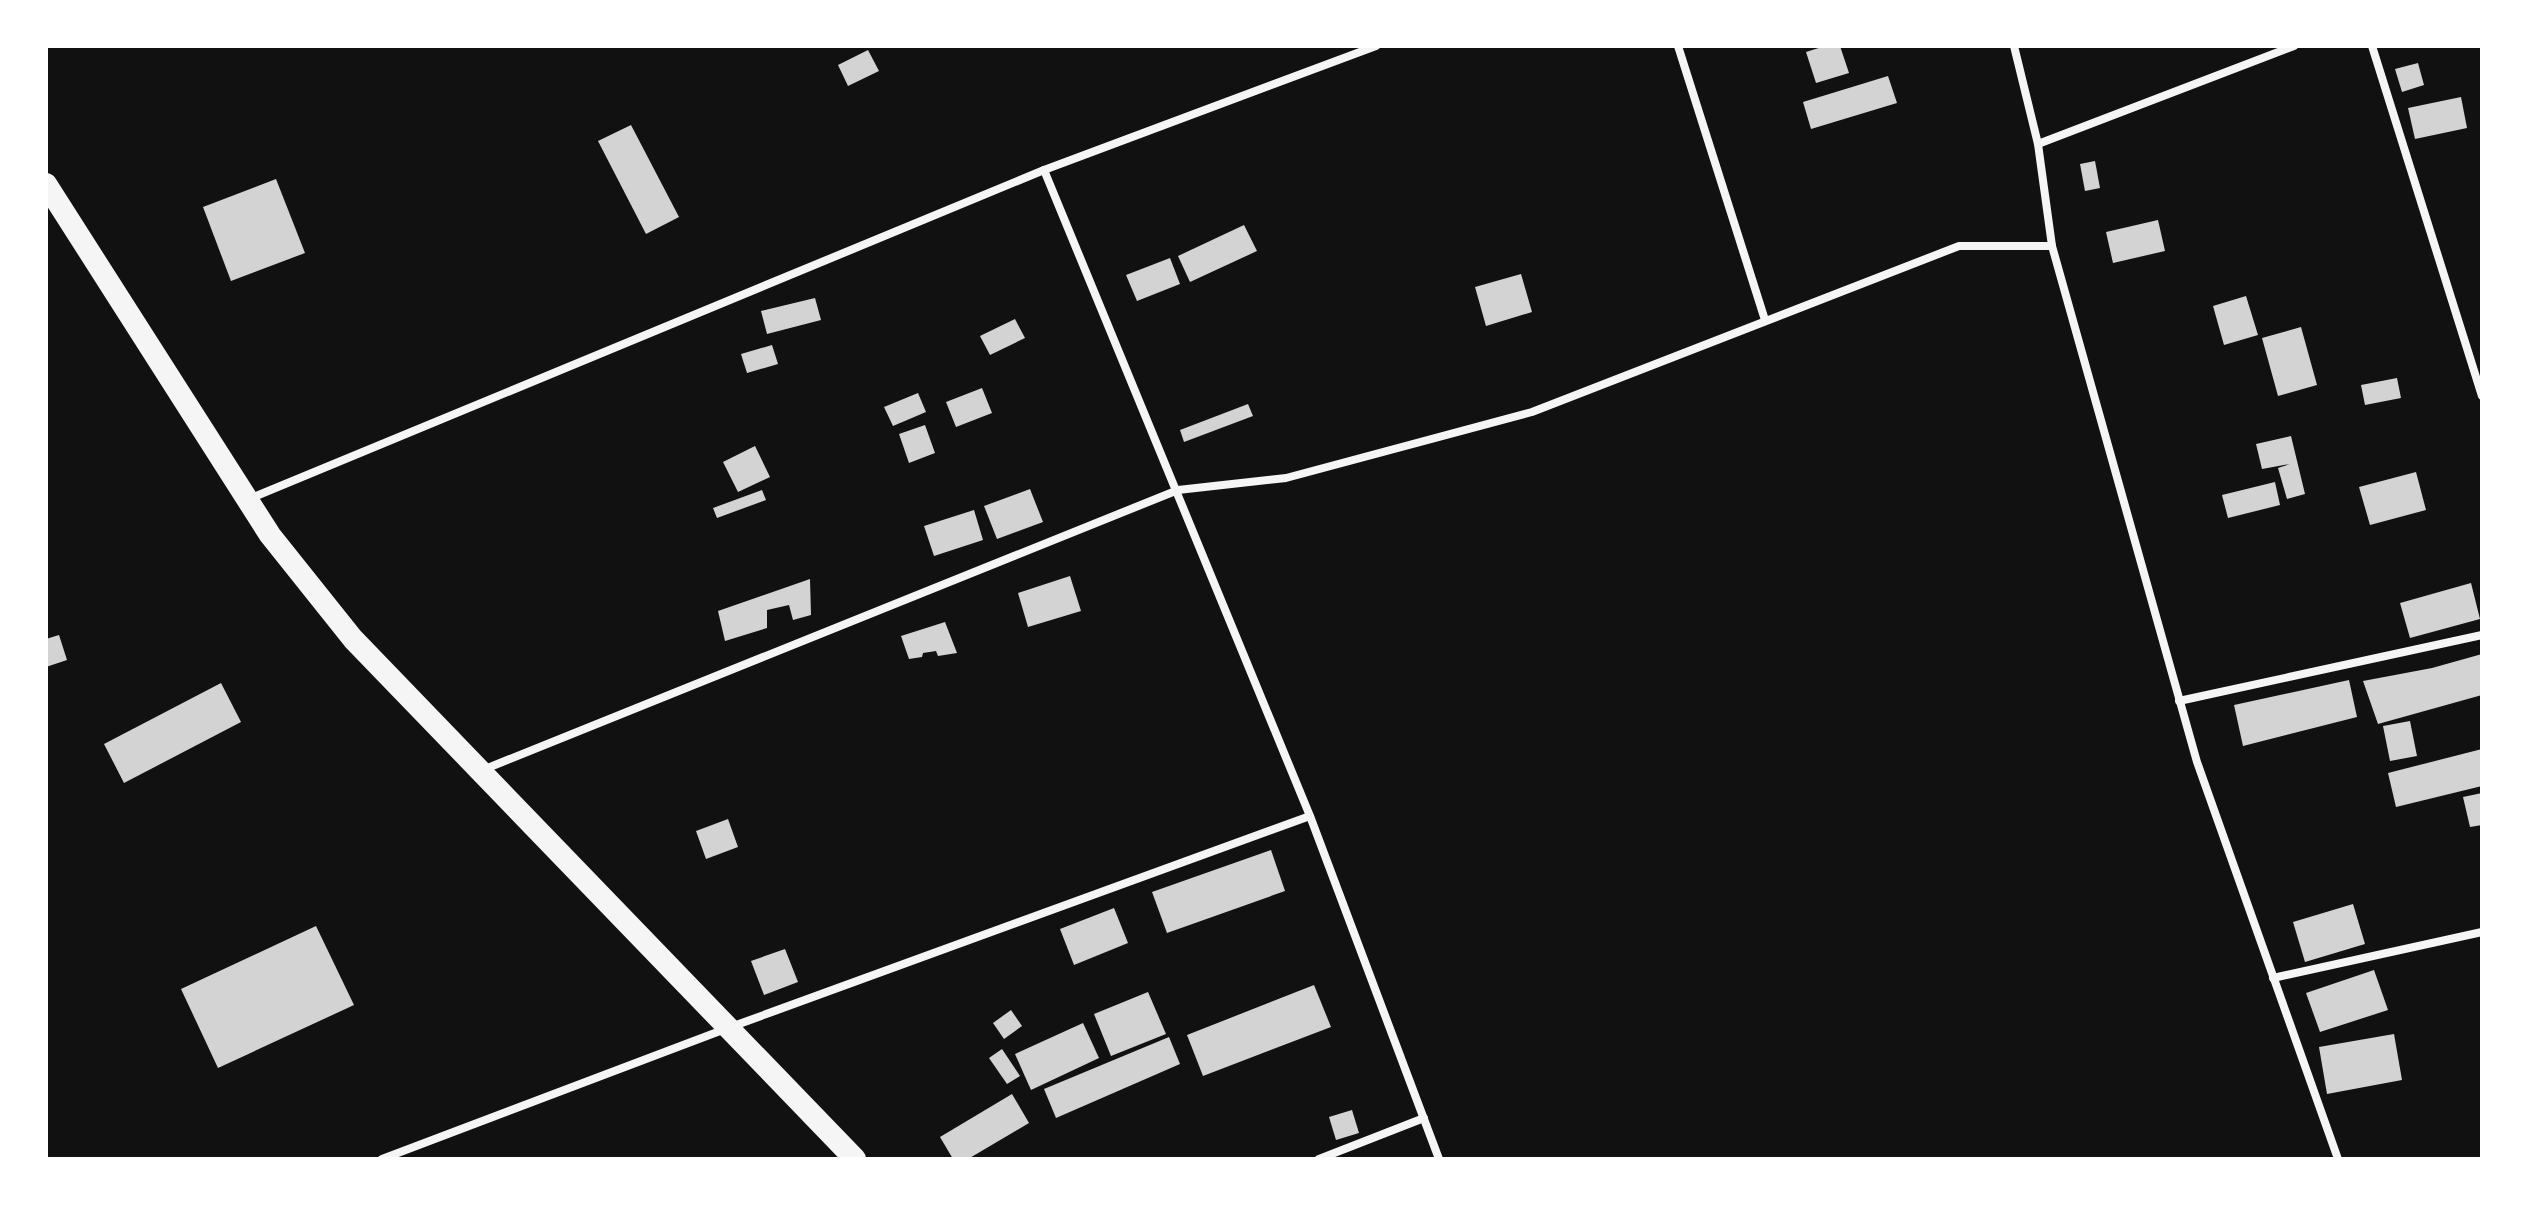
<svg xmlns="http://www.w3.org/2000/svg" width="2528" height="1205" font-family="Jost,sans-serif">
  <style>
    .building { fill: #d3d3d3 }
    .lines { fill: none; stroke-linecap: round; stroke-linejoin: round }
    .minor { stroke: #f5f5f5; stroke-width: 8 }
    .trunk { stroke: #f5f5f5; stroke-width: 22 }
  </style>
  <rect width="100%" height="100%" fill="#111"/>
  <g class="building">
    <path d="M1825 46H1840L1849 73 1816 83 1806 52Z"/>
    <path d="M868 50 879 71 848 86 838 65Z"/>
    <path d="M2418 63 2424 85 2402 92 2395 69Z"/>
    <path d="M1888 76 1897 103 1811 129 1803 102Z"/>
    <path d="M2461 97 2467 128 2415 139 2408 108Z"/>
    <path d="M631 125 679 217 646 234 598 141Z"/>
    <path d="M2095 161 2100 188 2085 191 2080 164Z"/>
    <path d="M276 179 305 253 231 281 203 207Z"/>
    <path d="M2158 220 2165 251 2113 263 2106 232Z"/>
    <path d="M1244 225 1257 251 1190 282 1178 256Z"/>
    <path d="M1170 258 1180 284 1137 301 1126 275Z"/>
    <path d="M1521 274 1532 312 1486 326 1475 287Z"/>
    <path d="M2246 296 2258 335 2224 345 2213 306Z"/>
    <path d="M815 298 821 320 767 334 761 311Z"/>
    <path d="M1015 319 1025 338 990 355 980 336Z"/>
    <path d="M2301 327 2317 385 2278 396 2262 338Z"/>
    <path d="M772 345 778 364 747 373 741 354Z"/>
    <path d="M2397 378 2401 398 2365 405 2361 385Z"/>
    <path d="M982 388 992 413 956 427 946 402Z"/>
    <path d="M918 393 926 412 893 426 884 407Z"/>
    <path d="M1248 404 1253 416 1184 442 1180 430Z"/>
    <path d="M925 425 935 453 909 463 899 434Z"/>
    <path d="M2291 436 2305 494 2287 499 2278 468 2290 464 2262 469 2256 444Z"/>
    <path d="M755 446 770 477 738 492 723 462Z"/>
    <path d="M2416 472 2426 510 2370 525 2359 487Z"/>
    <path d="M2275 482 2280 505 2228 518 2222 495Z"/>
    <path d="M1030 489 1043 522 997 539 984 506Z"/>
    <path d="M762 490 766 500 717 518 713 508Z"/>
    <path d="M974 510 983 540 934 556 924 526Z"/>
    <path d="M1070 576 1081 611 1028 627 1018 593Z"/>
    <path d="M810 579 811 615 793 620 789 605 767 610V628L725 641 718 611Z"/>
    <path d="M2471 583 2480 619 2410 638 2400 603Z"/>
    <path d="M945 622 957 653 938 656 936 651 923 653 922 657 909 659 901 636Z"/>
    <path d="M59 635 67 660 46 667V639Z"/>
    <path d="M2482 654V695L2378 724 2363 681 2432 668Z"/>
    <path d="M2349 680 2357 717 2243 746 2234 705Z"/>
    <path d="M221 683 241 722 124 783 104 744Z"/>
    <path d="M2410 721 2417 756 2390 761 2383 726Z"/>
    <path d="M2482 749V786L2396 807 2388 773Z"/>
    <path d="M2482 793V825L2470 827 2463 797Z"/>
    <path d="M728 819 738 847 706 859 696 831Z"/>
    <path d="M1271 850 1285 891 1167 933 1152 892Z"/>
    <path d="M2353 904 2365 944 2305 962 2293 922Z"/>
    <path d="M1114 908 1128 943 1074 965 1060 929Z"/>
    <path d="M316 926 354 1005 218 1068 181 989Z"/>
    <path d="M785 949 798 982 764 995 751 961Z"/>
    <path d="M2374 970 2388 1010 2320 1032 2306 993Z"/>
    <path d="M1314 985 1331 1027 1203 1076 1187 1035Z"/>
    <path d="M1148 992 1166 1034 1111 1056 1094 1014Z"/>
    <path d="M1011 1010 1022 1026 1004 1039 993 1023Z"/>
    <path d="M1083 1023 1099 1058 1031 1090 1015 1054Z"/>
    <path d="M2394 1034 2402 1080 2327 1094 2319 1047Z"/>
    <path d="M1169 1037 1180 1064 1056 1118 1044 1089Z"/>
    <path d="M1002 1049 1020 1076 1007 1084 989 1058Z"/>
    <path d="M1012 1094 1029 1123 968 1159H953L940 1137Z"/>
    <path d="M1352 1110 1359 1133 1336 1140 1329 1117Z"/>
  </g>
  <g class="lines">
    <g class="minor">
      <path d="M1678 46 1765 320"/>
      <path d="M2014 46 2038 144 2052 246 2197 762 2338 1159"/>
      <path d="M2372 46 2482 396"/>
      <path d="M2038 144 2294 46"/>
      <path d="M1044 170 1310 816 1439 1159"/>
      <path d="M249 499 1044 170 1376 46"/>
      <path d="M2179 701 2482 635"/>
      <path d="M485 769 1178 490 1286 478 1532 412 1959 246H2052"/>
      <path d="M2273 978 2482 932"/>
      <path d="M382 1159 728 1028 1310 816"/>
      <path d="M1319 1159 1424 1118"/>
    </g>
    <path class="trunk" d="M46 184 270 535 353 639 855 1159"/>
  </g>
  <rect width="2528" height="1205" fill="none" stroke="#ffffff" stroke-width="96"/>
</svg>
